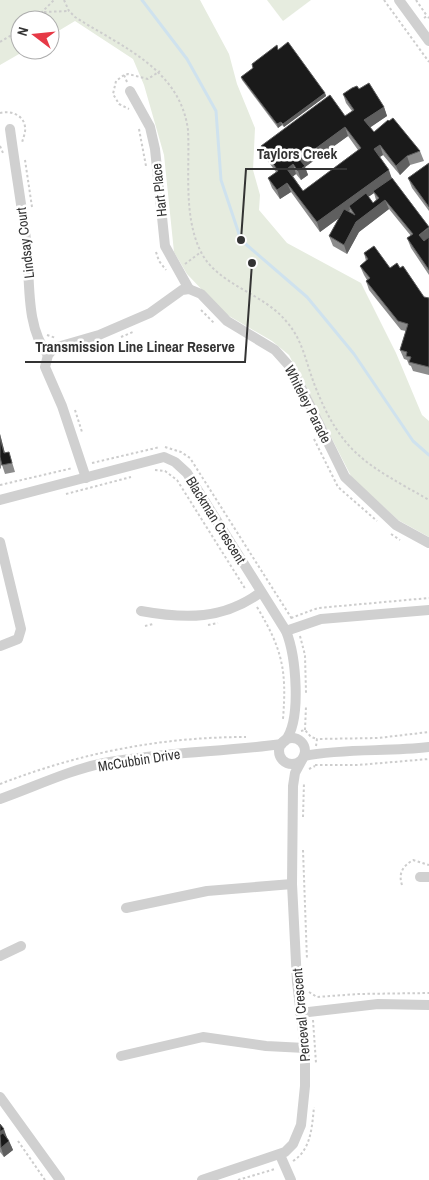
<svg xmlns="http://www.w3.org/2000/svg" width="429" height="1180" font-family="'Archivo Narrow',sans-serif">
  <style>
    .green { fill: #e6ecdf }
    .lines { fill: none; stroke-linecap: round; stroke-linejoin: round }
    .stream { stroke: #cfe2ee; stroke-width: 3 }
    .path { stroke: #cdcdcd; stroke-width: 2; stroke-dasharray: 2.5 2.5; stroke-linecap: butt }
    .minor { stroke: #d0d0d0; stroke-width: 10 }
    .wall { fill: #8c8c8c; fill-rule: evenodd }
    .shaded-wall { fill: #5f5f5f }
    .building { fill: #1a1a1a; stroke: #5f5f5f; fill-rule: evenodd }
    .labels { text-anchor: middle; dominant-baseline: central; stroke-width: 5; stroke-linejoin: round; paint-order: stroke }
    .street-label { font-size: 14px; fill: #333; stroke: #fff }
    .leader { fill: none; stroke: #333; stroke-width: 2 }
    .callout-dot { fill: #333; stroke: #fff; stroke-width: 2 }
    .callout-label { font-size: 15px; text-anchor: middle; font-weight: bold; fill: #333; stroke: #fff; stroke-width: 5; stroke-linejoin: round; paint-order: stroke }
  </style>
  <rect width="100%" height="100%" fill="#fff"/>
  <g class="green">
    <path d="M0 0H200L229 54 237 84 255 128 253 170 260 195 259 210 287 243 361 283 396 353 422 415 429 421V537L398 520 352 478 289 355 272 341 224 313 187 274 174 252 164 155 144 85 133 59 75 21 50 36V20H20V50H26L0 65Z"/>
    <path d="M267 0H311L283 21Z"/>
  </g>
  <g class="lines">
    <path class="stream" d="M142 0 187 59 216 111 221 180 241 240 307 297 354 354 413 441 429 455"/>
    <g class="path">
      <path d="M64 0 69 11 75 17C122 47 180 69 188 130 190 167 183 214 200 250 216 285 262 292 286 321 303 340 306 363 315 386 342 455 368 465 429 500"/>
      <path d="M384 0 429 62"/>
      <path d="M416 0 427 16"/>
      <path d="M44 12 69 11"/>
      <path d="M424 18 427 16 429 18"/>
      <path d="M34 20 54 0"/>
      <path d="M0 42 20 30"/>
      <path d="M124 75 116 81 113 94 119 104 129 109"/>
      <path d="M127 82 124 75 128 74 148 79 160 71"/>
      <path d="M0 113C10 110 24 115 25 127 26 132 23 138 22 143"/>
      <path d="M139 129 146 166"/>
      <path d="M0 146 3 153"/>
      <path d="M25 160 32 207"/>
      <path d="M156 252 159 261 166 270"/>
      <path d="M185 264 201 252"/>
      <path d="M201 310 215 324"/>
      <path d="M47 335 56 338"/>
      <path d="M121 337 133 332"/>
      <path d="M75 410 82 432"/>
      <path d="M314 439 338 487 377 521"/>
      <path d="M165 447 181 452 190 458 292 619"/>
      <path d="M92 463 160 447"/>
      <path d="M155 470 165 471 177 480 246 590"/>
      <path d="M0 485 73 468"/>
      <path d="M66 494 131 477"/>
      <path d="M391 534 400 540"/>
      <path d="M257 607C282 649 287 669 283 719"/>
      <path d="M291 618 318 608 429 598"/>
      <path d="M208 625 218 623"/>
      <path d="M145 626 153 624"/>
      <path d="M300 636 305 655 306 693"/>
      <path d="M305 730 306 706"/>
      <path d="M301 731 305 730 311 737 317 739"/>
      <path d="M316 746 317 739 378 738 429 732"/>
      <path d="M315 765H358L429 759"/>
      <path d="M309 769 315 766"/>
      <path d="M0 784C80 753 160 737 246 737"/>
      <path d="M303 817 304 782"/>
      <path d="M303 850 307 960"/>
      <path d="M402 885C398 873 403 866 413 860L429 865"/>
      <path d="M309 992 317 997 358 994 429 993"/>
      <path d="M313 1020 316 1063"/>
      <path d="M18 1141 45 1180"/>
      <path d="M293 1161C311 1150 312 1127 314 1107"/>
      <path d="M238 1180 275 1169"/>
    </g>
    <g class="minor">
      <path d="M399 0 429 41"/>
      <path d="M130 91 150 127 155 149 165 246 189 289"/>
      <path d="M10 129C15 166 21 202 26 239 31 276 24 325 48 355"/>
      <path d="M86 478 62 406 45 367 48 355 54 348 99 335 150 313 182 290 189 289 201 294 227 321 275 350 292 369 345 477 396 525 429 543"/>
      <path d="M0 500 164 457 175 462 187 473 286 631C296 656 302 720 285 741"/>
      <path d="M0 542 21 629 18 639 0 646"/>
      <path d="M141 611C185 619 224 620 261 592"/>
      <path d="M286 631 321 619 429 610"/>
      <circle cx="292" cy="751" r="13"/>
      <path d="M304 756C345 748 388 752 429 747"/>
      <path d="M0 799C34 787 69 770 104 763 163 752 223 752 282 744"/>
      <path d="M420 877H429"/>
      <path d="M126 908 207 891 292 884"/>
      <path d="M0 956 21 946"/>
      <path d="M300 1013 378 1004 429 1005"/>
      <path d="M121 1056 203 1037 266 1046 305 1048"/>
      <path d="M0 1097 60 1180"/>
      <path d="M280 1155 291 1180"/>
      <path d="M202 1180 285 1152 293 1144 301 1125 305 1086V1048L297 982 292 884 293 786 295 773 302 760"/>
    </g>
  </g>
  <g class="wall">
    <path d="M278 50 325 93 326 96 284 127 282 125 278 128 242 80 241 77Z"/>
    <path d="M359 89 384 107 387 116 370 127 374 132 420 151 424 161 410 165 400 175 383 155 379 157 392 178 429 227V275L411 248 407 238 411 236 389 209 359 232 347 254 333 246 329 236 339 218 320 232 291 192 280 199 272 188 268 178 276 172 264 156 261 146 345 116 352 111 346 103 343 94ZM348 136 358 150 303 191 293 176 296 174 301 180 308 175 305 167ZM374 193 376 200 373 203 368 197Z"/>
    <path d="M429 163V211L412 188 408 178Z"/>
    <path d="M364 253 390 268H400L424 297 429 298V375L413 371 411 366 409 365 407 360 404 359 400 350 406 331 401 330 369 290 366 281 367 280 364 275 360 266 366 261Z"/>
    <path d="M0 434 5 453 9 452 15 472 5 474 2 465 1 466V468L0 469Z"/>
    <path d="M0 1124 9 1141 13 1150 4 1157 0 1152Z"/>
  </g>
  <g class="shaded-wall">
    <path d="M325 93 326 96 284 127 283 124Z"/>
    <path d="M384 107 387 116 368 129 364 120Z"/>
    <path d="M281 122 282 125 278 128 277 124Z"/>
    <path d="M345 127 348 136 305 167 308 175 301 180 298 171 300 160Z"/>
    <path d="M380 145 383 155 377 159 374 149Z"/>
    <path d="M407 156 410 165 400 175 396 166Z"/>
    <path d="M293 164 296 174 291 178 287 169Z"/>
    <path d="M389 170 392 179 373 191 374 193 351 209 349 206 350 210 320 232 317 222Z"/>
    <path d="M287 183 291 192 280 199 277 190Z"/>
    <path d="M385 200 389 209 359 232 347 254 344 245 356 222Z"/>
    <path d="M429 228V240L423 245 419 235Z"/>
    <path d="M0 434 7 462 4 453 0 438Z"/>
    <path d="M4 1129 7 1138H0V1132Z"/>
    <path d="M9 1141 13 1150 4 1157 1 1148Z"/>
  </g>
  <g class="building">
    <path d="M288 42 325 93 283 124 281 122 277 124 241 77 253 68 252 64 277 45 278 50Z"/>
    <path d="M369 83 384 107 364 120 374 132 388 120 389 121 393 118 420 151 407 156 396 166 380 145 374 149 389 170 317 222 287 183 277 190 268 178 278 171 261 146 330 95 345 116 354 110 343 94 352 88 357 86 359 89ZM345 127 361 148 303 191 287 169 293 164 298 171 305 166 300 160Z"/>
    <path d="M429 163V207L408 178Z"/>
    <path d="M392 178 429 227 419 235 424 241 429 237V270L407 238 413 234 385 200 356 222 344 245 329 236 344 209 355 215 349 206 366 193 373 203 379 198 373 191Z"/>
    <path d="M374 246 390 268 397 263 400 268 403 266 424 297 429 298V367L409 362 411 357 406 356 407 352 400 350 408 324 398 321 366 281 370 278 360 266 368 259 364 253Z"/>
    <path d="M0 438 4 453 9 452 12 463 2 465 0 457Z"/>
    <path d="M0 1124 4 1129 0 1132Z"/>
    <path d="M3 1133 9 1141 1 1148 0 1135Z"/>
  </g>
  <g class="labels">
    <g class="street-label">
      <text transform="translate(159 190) rotate(-96)">Hart Place</text>
      <text transform="translate(25 243) rotate(-97)">Lindsay Court</text>
      <text transform="translate(308 404) rotate(63)">Whiteley Parade</text>
      <text transform="translate(216 520) rotate(58)">Blackman Crescent</text>
      <text transform="translate(139 760) rotate(-9)">McCubbin Drive</text>
      <text transform="translate(301 1015) rotate(-95)">Perceval Crescent</text>
    </g>
  </g>
  <path class="leader" d="M241 240L246 169H347M252 263L245 362H25"/>
  <g class="callout-dot">
    <circle cx="241" cy="240" r="5"/>
    <circle cx="252" cy="263" r="5"/>
  </g>
  <g class="callout-label">
    <text x="297" y="159">Taylors Creek</text>
    <text x="135" y="352">Transmission Line Linear Reserve</text>
  </g>
  <g transform="translate(35 35) rotate(286)"><circle r="24" fill="#ffffff" stroke="#adadad"/>
  <path d="M0-4L9 19L0 12L-9 19Z" fill="#e63946"/>
  <text y="-8" font-size="14" font-weight="bold" text-anchor="middle" fill="#333333">N</text>
  </g>
</svg>
